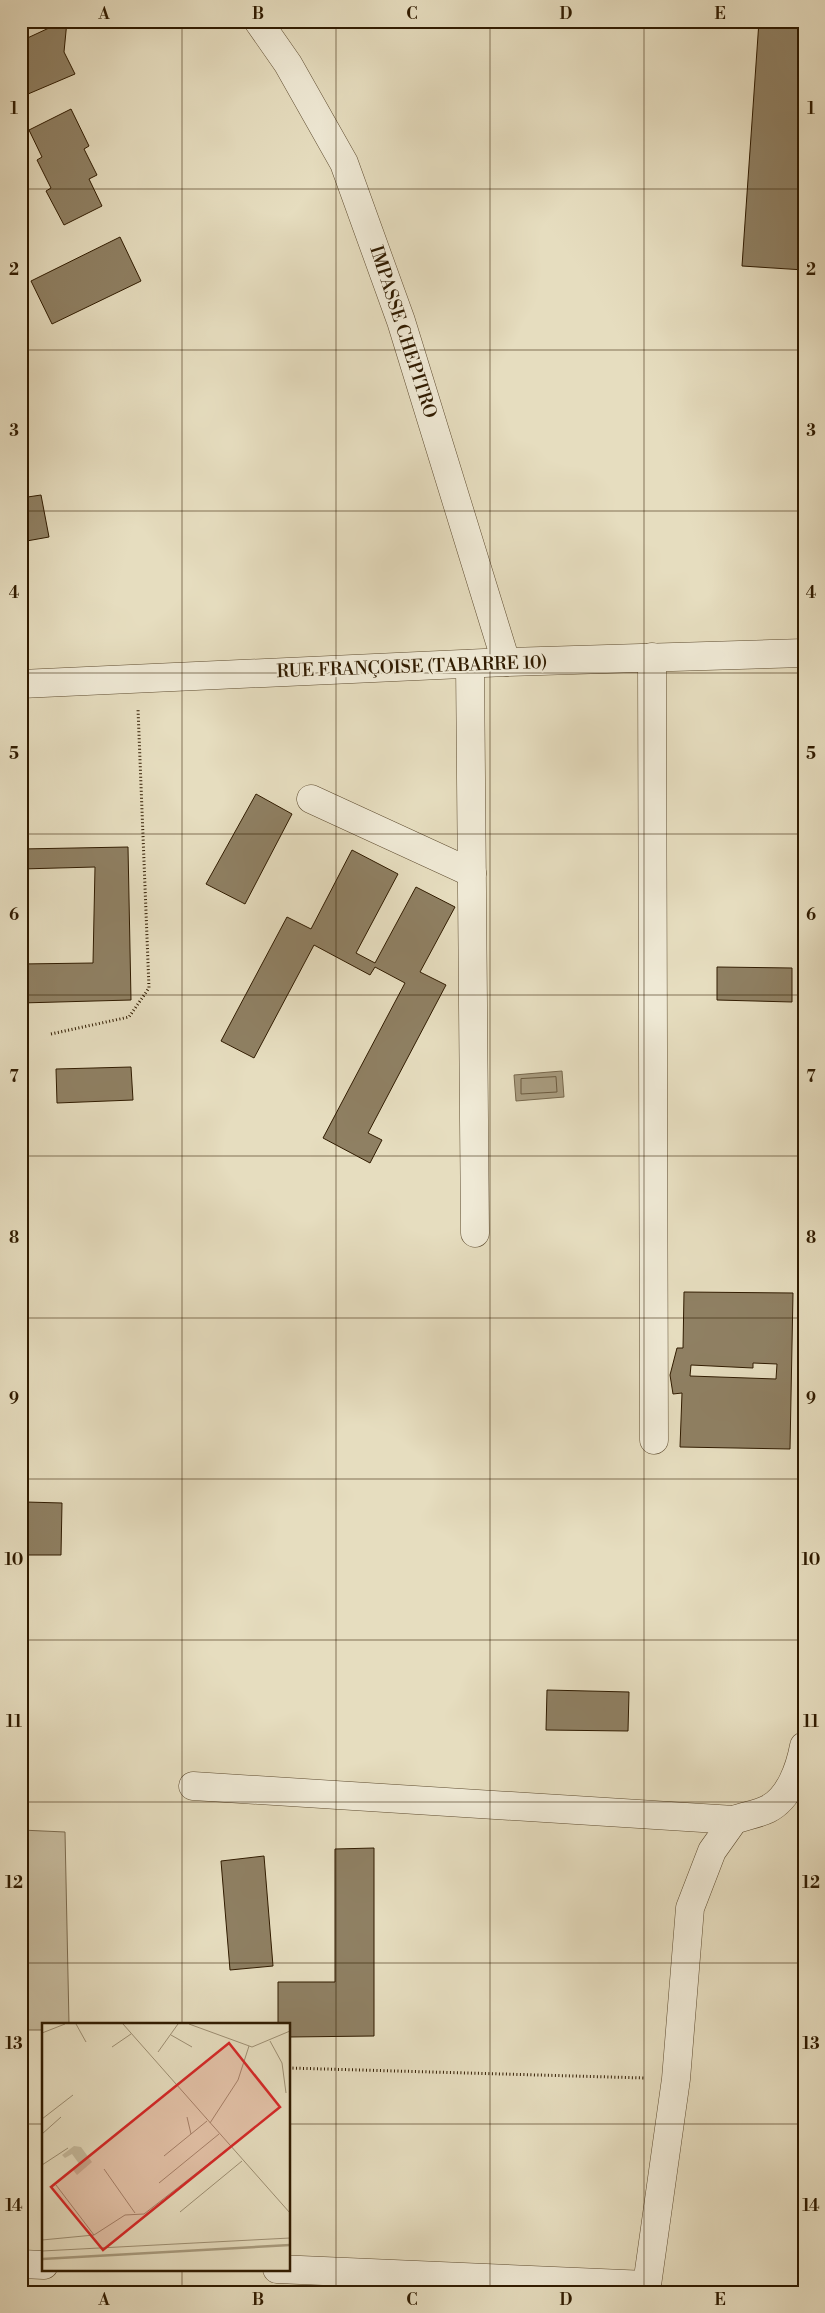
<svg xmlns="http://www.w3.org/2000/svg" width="825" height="2313" font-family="'Libre Bodoni',serif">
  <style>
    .green { fill: #c7bc9f; stroke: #7c6c50 }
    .water { fill: #a89b7e; stroke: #78684c }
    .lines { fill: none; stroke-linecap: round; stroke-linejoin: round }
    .shore { stroke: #6c5b3f; stroke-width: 1 }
    .building { fill: #8f8063; stroke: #301b00; fill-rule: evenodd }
    .minor-casing { stroke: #5e4c30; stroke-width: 29 }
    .path { stroke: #301b00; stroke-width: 3; stroke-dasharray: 1 2.5; stroke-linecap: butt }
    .minor { stroke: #efe9d5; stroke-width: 28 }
    .grid { fill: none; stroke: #301b00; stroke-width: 1; stroke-opacity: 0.55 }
    .labels { text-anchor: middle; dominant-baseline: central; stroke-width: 4; stroke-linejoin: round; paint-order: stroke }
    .street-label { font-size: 18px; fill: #301b00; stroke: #efe9d5 }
    .inset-river { fill: none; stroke: #a89b7e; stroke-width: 2.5 }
    .inset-road { fill: none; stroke: #9d8f73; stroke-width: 1 }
    .view { fill: #d62828; fill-opacity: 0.15; stroke: #d62828; stroke-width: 2.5 }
    .inset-edge { fill: none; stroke: #301b00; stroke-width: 2.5 }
    .neatline { fill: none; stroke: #301b00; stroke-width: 2 }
    .grid-label { font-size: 16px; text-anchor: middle; font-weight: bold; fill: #301b00 }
  </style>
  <rect width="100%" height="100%" fill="#e6ddbf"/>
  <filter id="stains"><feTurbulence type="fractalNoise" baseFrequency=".004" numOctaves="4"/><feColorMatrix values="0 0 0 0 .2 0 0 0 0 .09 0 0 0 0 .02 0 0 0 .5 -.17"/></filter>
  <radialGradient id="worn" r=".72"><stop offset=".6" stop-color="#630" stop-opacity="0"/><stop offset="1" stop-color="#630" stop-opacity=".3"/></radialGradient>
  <path class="green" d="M21 1830 65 1832 69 2024H44V2030H21Z"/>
  <path class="water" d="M562 1071 564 1097 516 1101 514 1075Z"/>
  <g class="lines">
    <path class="shore" d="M556 1077 557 1092 521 1094V1079Z"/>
  </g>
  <g class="building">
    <path d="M64 21H67L64 52 75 74 21 97V41Z"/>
    <path d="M759 21H804V270L742 266Z"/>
    <path d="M71 109 89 146 84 149 97 175 89 179 102 206 64 225 46 191 51 188 37 160 42 157 29 130Z"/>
    <path d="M120 237 141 281 52 324 31 281Z"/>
    <path d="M41 495 49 537 21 542V498Z"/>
    <path d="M256 794 292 814 245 904 206 884Z"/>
    <path d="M128 847 131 1000 21 1003V964L93 963 95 867 21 869V849Z"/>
    <path d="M352 850 398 874 356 953 375 963 416 887 455 907 420 972 446 985 368 1133 382 1140 370 1163 323 1138 405 983 375 967 370 975 314 945 254 1058 221 1041 287 917 311 929Z"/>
    <path d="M717 967 792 968V1002L717 1000Z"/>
    <path d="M131 1067 133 1100 57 1103 56 1069Z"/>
    <path d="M684 1292 793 1293 790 1449 680 1447 682 1393 673 1394 670 1375 677 1348H683ZM753 1363 777 1364 776 1379 690 1376 691 1365 753 1368Z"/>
    <path d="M26 1502 62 1503 61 1555H26Z"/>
    <path d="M547 1690 629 1692 628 1731 546 1730Z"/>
    <path d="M374 1848V2036L289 2037V2024H278V1982H335V1849Z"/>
    <path d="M264 1856 273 1966 230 1970 221 1861Z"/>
  </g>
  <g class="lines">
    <defs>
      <g id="minor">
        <path d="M258 21 288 64 344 163 401 321 506 662"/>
        <path d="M652 657 654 1440"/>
        <path d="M470 664 475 1233"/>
        <path d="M21 684 506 662 804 653"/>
        <path d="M311 799 472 873"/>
        <path d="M193 1786 734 1820C745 1816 758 1814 768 1809 790 1798 800 1767 804 1746"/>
        <path d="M21 2264 44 2265"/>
        <path d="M277 2269 647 2285"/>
        <path d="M643 2292 647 2285 676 2079 690 1908 712 1851 734 1820"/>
      </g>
    </defs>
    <use href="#minor" class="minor-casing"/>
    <g class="path">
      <path d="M51 1034 129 1017 149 988 138 709"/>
      <path d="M289 2068 645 2078"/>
    </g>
    <use href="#minor" class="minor"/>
  </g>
  <path class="grid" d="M182 21V2024M336 21V2292M490 21V2292M644 21V2292M21 189H804M21 350H804M21 511H804M21 673H804M21 834H804M21 995H804M21 1156H804M21 1318H804M21 1479H804M21 1640H804M21 1802H804M21 1963H804M21 2124H44M289 2124H804M182 2269V2292"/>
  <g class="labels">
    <g class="street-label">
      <text transform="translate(403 332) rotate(72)">IMPASSE CHEPITRO</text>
      <text transform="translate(412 667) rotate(-2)">RUE FRANÇOISE (TABARRE 10)</text>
    </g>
  </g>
  <g transform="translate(42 2023)">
    <rect width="248" height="248" fill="#e6ddbf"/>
    <path d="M32 123 39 124 50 139 35 152 31 147 38 142 30 131 23 135 20 132Z" fill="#c7bc9f"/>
    <path class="inset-river" d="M0 236 248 222"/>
    <path class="inset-road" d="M34 1 44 19M81 1 248 190M147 1 210 24 248 8M0 10 23 1M129 12 150 24M228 18 240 40 244 70M70 24 89 11M116 29 136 1M145 94 149 111M0 96 31 72M168 100 196 57 207 23M0 111 19 94M122 133 165 98M0 142 26 125M62 146 93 190M117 160 177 111M14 162 52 212M138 189 200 138M0 217 52 212 83 192 102 191 188 124M0 228 248 215"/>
    <path class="view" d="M187 20 238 84 61 227 9 164Z"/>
    <rect width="248" height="248" class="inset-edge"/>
  </g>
  <rect width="825" height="2313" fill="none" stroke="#e6ddbf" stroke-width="55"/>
  <rect x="28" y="28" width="770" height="2258" class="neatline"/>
  <g class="grid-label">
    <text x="104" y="19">A</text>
    <text x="258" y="19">B</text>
    <text x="412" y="19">C</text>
    <text x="566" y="19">D</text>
    <text x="720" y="19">E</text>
    <text x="14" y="114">1</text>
    <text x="811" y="114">1</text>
    <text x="14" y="275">2</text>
    <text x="811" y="275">2</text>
    <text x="14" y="436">3</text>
    <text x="811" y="436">3</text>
    <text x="14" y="598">4</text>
    <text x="811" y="598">4</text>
    <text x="14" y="759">5</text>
    <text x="811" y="759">5</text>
    <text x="14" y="920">6</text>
    <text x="811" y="920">6</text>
    <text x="14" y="1082">7</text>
    <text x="811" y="1082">7</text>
    <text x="14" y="1243">8</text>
    <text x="811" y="1243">8</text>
    <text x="14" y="1404">9</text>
    <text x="811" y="1404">9</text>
    <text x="14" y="1565">10</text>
    <text x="811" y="1565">10</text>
    <text x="14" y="1727">11</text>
    <text x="811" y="1727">11</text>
    <text x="14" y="1888">12</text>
    <text x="811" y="1888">12</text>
    <text x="14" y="2049">13</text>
    <text x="811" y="2049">13</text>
    <text x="14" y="2211">14</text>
    <text x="811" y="2211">14</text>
    <text x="104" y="2305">A</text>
    <text x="258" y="2305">B</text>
    <text x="412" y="2305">C</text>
    <text x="566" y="2305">D</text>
    <text x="720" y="2305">E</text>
  </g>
  <rect width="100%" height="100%" filter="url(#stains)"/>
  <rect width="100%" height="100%" fill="url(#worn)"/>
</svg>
